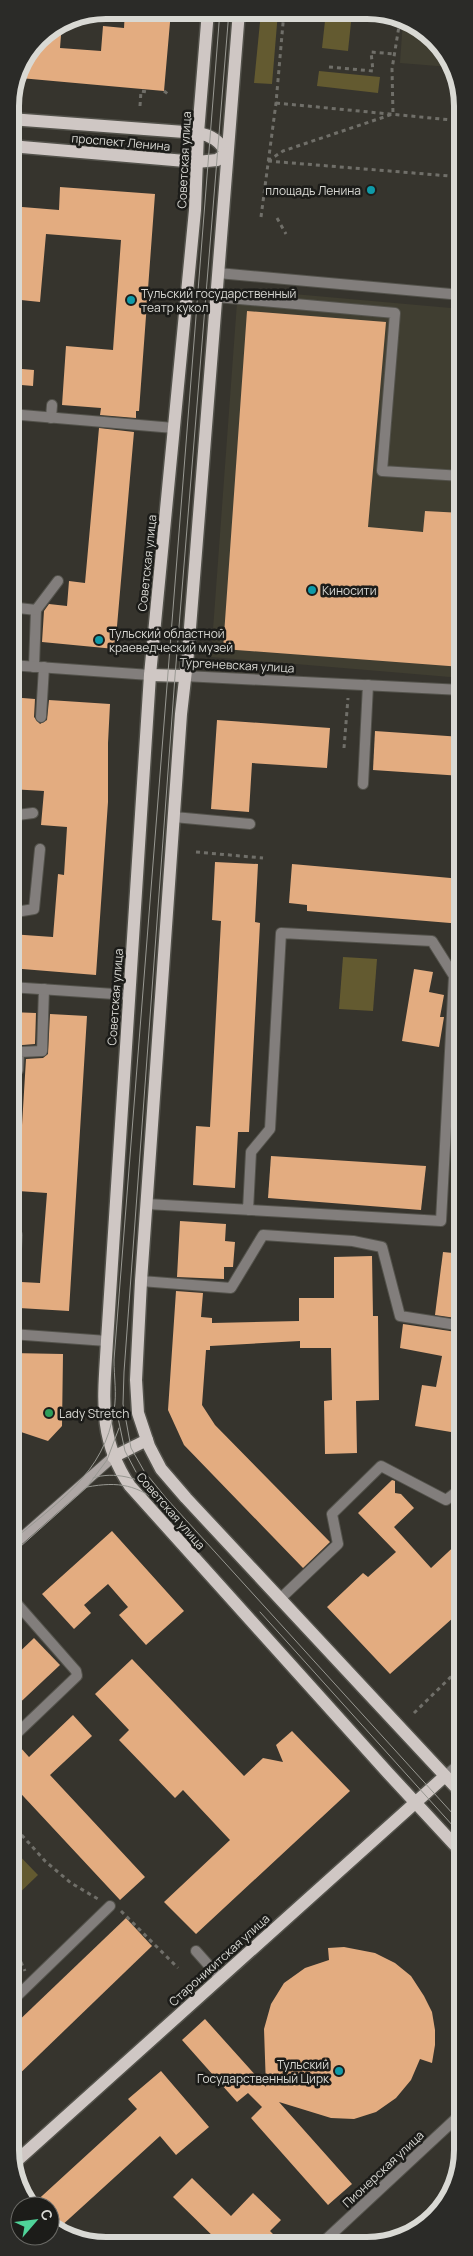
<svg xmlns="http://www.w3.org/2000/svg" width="473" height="2256" font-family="Manrope,sans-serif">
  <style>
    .built { fill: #403e31 }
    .education { fill: #4a3634 }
    .green { fill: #635a30 }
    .building { fill: #e3ac80 }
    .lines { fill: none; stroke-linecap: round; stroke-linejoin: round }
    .service-casing { stroke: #53524b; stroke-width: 12 }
    .minor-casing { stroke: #53524b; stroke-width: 12 }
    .secondary-casing { stroke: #53524b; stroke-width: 12 }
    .primary-casing { stroke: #53524b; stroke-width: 15 }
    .path { stroke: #706f69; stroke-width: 3; stroke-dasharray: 4 4; stroke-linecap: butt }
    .service { stroke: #827e7c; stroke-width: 10 }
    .minor { stroke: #827e7c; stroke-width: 10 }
    .secondary { stroke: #aea7a5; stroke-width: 10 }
    .primary { stroke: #cfc7c4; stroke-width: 12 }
    .tram { stroke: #989892; stroke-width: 1 }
    .culture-dot { fill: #0f9aa8; stroke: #1c1c19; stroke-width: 2 }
    .leisure-dot { fill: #2e9e5b; stroke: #1c1c19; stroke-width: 2 }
    .labels { text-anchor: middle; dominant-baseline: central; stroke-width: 5; stroke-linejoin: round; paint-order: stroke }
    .street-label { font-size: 12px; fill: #d9d9d4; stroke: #1c1c19 }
    .poi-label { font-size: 12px; fill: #d9d9d4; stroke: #1c1c19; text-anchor: start }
    .rim { fill: none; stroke: #d9d9d4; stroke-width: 6 }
  </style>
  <rect width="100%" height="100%" fill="#36342d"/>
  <g class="built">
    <path d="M403 20 439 43 450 67 400 63Z"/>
    <path d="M238 289 462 309V678L211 657Z"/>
  </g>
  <path class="education" d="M463 1146V1212L453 1210Z"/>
  <g class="green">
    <path d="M261 12H278L272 84 254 83Z"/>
    <path d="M326 12 352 13 348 51 322 48Z"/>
    <path d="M319 71 380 77 378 93 317 86Z"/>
    <path d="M343 957 377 959 373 1011 339 1009Z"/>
    <path d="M11 1847 38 1875 11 1901Z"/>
  </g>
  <g class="building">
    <path d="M125 10 171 11 164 91 20 78 38 38 62 22 60 48 101 51 103 26 124 28Z"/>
    <path d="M60 187 155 194 139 411H136V418L100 415 101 408 62 405 66 346 113 350 121 240 46 234 40 302 21 300V292L10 291V206L59 210Z"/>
    <path d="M247 311 386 322 368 527 423 532 425 511 462 513V667L223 649Z"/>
    <path d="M10 368 34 370 33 386 10 384Z"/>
    <path d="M99 428 134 432 115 649 42 642 44 611 49 604 67 606 69 581 85 583Z"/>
    <path d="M10 697 35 699 34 717 40 724 47 720 49 700 110 704 108 743V802L96 975 10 968V934L53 937 58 874 64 875 67 827 41 825 44 791 10 789Z"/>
    <path d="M217 720 330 728 327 768 252 763 249 812 211 809Z"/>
    <path d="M375 731 462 737V776L373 770Z"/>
    <path d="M215 862 258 864 255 922 260 923 249 1132H238L235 1188 193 1185 196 1126 210 1127 221 921 212 920Z"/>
    <path d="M292 864 462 879V924L307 911V905L289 903Z"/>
    <path d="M414 969 433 972 429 992 444 995 440 1017H444L439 1047 402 1041Z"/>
    <path d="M10 1012 36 1013 35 1044 10 1046Z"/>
    <path d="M50 1014 87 1016 69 1311 19 1308 21 1282 40 1283 47 1193 18 1191 26 1059 43 1058 48 1054Z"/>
    <path d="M271 1156 426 1166 421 1210 268 1198Z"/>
    <path d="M180 1221 226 1224 225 1241 235 1242 233 1267H224V1279L177 1277Z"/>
    <path d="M443 1252 463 1254V1319L435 1315Z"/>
    <path d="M372 1256 373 1316H378L379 1400 356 1401 357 1453 325 1454 324 1401 332 1400 331 1348H300V1341L210 1346V1350H206L202 1405 215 1425 330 1542 303 1568 184 1445 168 1410 176 1291 203 1293 201 1317 212 1318V1323L299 1321V1298H334V1257Z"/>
    <path d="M403 1324 463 1333V1434L415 1426 422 1385 436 1387 442 1356 400 1348Z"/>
    <path d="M11 1353 63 1354 62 1426 48 1441 15 1430 16 1411H11Z"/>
    <path d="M392 1480 395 1481V1493L401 1494 414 1508 394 1527 431 1568 463 1538V1609L390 1674 327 1607 363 1573 368 1577 396 1552 358 1513Z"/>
    <path d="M112 1531 184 1611 146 1645 119 1615 128 1607 108 1584 84 1605 91 1613 74 1629 42 1594Z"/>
    <path d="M34 1638 60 1665 11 1711V1660Z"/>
    <path d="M132 1659 244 1776 263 1758 283 1762 276 1745 292 1731 350 1791 196 1934 164 1902 230 1840 183 1790 175 1798 119 1740 129 1730 95 1694Z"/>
    <path d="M73 1715 92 1736 50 1775 145 1877 120 1900 11 1783V1756L20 1747 29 1757Z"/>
    <path d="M126 1918 152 1946 11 2082V2028Z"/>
    <path d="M344 1947 375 1953 395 1963 411 1976 424 1996 432 2012 435 2030V2045L432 2063 420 2059 411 2080 396 2098 376 2112 354 2119 331 2118 279 2102 352 2184 328 2205 251 2118 262 2107 248 2093 237 2102 182 2040 205 2019 266 2087 264 2029 271 2004 284 1983 305 1968 329 1960 328 1948Z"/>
    <path d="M161 2071 209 2127 176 2155 160 2136 59 2228 50 2223V2206H31L137 2109 128 2099Z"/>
    <path d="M192 2178 231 2216 253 2193 281 2220 270 2231 284 2245H222L173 2197Z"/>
  </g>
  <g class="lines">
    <defs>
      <g id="service">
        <path d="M218 273 462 295"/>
        <path d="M217 297 395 313 382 471 462 476"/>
        <path d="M51 418 52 405"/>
        <path d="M10 607 36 610 34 667"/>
        <path d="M36 610 58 581"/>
        <path d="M41 717 44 667"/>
        <path d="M363 784 368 685"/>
        <path d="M10 816 33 813"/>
        <path d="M174 817 250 824"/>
        <path d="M10 913 34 909 40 849"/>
        <path d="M18 1070 19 1052 42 1051 44 989"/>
        <path d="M147 1204C245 1210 343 1215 441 1221L454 976 432 941 281 933 270 1129 251 1152 248 1210"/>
        <path d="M141 1281 231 1288 263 1235 353 1241 382 1247 400 1316 463 1326"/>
        <path d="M11 1319 17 1235"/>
        <path d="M11 1597 76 1671 77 1676 11 1739"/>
        <path d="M281 1598 338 1544 332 1514 381 1466 446 1500 463 1487"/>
        <path d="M196 1951 220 1978"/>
        <path d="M11 2002 110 1906"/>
      </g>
      <g id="minor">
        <path d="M10 414 174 428"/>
        <path d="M10 665 150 675"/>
        <path d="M184 676 462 690"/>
        <path d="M10 987 129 995"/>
        <path d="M11 1334 107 1341"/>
        <path d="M445 1776 463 1761"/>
        <path d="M458 2117 462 2158"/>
        <path d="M320 2245 463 2112"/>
      </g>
      <path id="secondary" d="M11 1547 113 1457"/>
      <g id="primary">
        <path d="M208 11 198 133 195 210 150 675 107 1341C104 1396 97 1438 130 1486L388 1773 463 1854"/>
        <path d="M239 11 188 653 181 714 141 1281 136 1380 138 1413 149 1446 161 1469 186 1498 463 1795"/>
        <path d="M10 119 198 133C213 136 219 141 227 153"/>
        <path d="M10 146 197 162 217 160 227 153"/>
        <path d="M150 675 184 676"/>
        <path d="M113 1457 147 1440"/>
        <path d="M12 2165 445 1776"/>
      </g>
    </defs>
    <use href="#service" class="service-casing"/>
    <use href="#minor" class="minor-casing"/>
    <use href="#secondary" class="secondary-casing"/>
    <use href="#primary" class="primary-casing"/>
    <g class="path">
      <path d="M329 67 373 71 371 52 395 54"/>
      <path d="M164 91 168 94"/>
      <path d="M276 103 462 121"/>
      <path d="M140 106 141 91 147 92V89"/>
      <path d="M268 161 283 151 393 114 392 69 400 20"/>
      <path d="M268 161 462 177"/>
      <path d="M261 217 276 103 284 12"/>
      <path d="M277 218 286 234"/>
      <path d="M344 748 348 698"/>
      <path d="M196 852 263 858"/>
      <path d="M414 1713 463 1665"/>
      <path d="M11 1823 45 1861 71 1883 98 1899"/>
      <path d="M121 1911 178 1968"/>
      <path d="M11 1940 25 1971"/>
    </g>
    <use href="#service" class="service"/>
    <use href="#minor" class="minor"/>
    <use href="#secondary" class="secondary"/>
    <use href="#primary" class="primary"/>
    <g class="tram">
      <path d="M229 11 175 676 124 1372 123 1404 131 1448 144 1471 166 1498 463 1825"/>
      <path d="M117 1413 125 1451 136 1472"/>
      <path d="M93 1478C114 1471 139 1478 157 1490"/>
      <path d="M87 1487C120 1481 136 1485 164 1505"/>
      <path d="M11 1542C56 1503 105 1474 114 1410 117 1394 114 1377 114 1360L220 11"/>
      <path d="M11 1555 87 1487 107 1460 119 1428"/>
      <path d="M260 1612 463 1837"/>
    </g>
  </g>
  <g class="culture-dot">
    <circle cx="371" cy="190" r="5"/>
    <circle cx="131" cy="300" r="5"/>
    <circle cx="312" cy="590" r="5"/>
    <circle cx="99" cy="640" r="5"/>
    <circle cx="339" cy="2071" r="5"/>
  </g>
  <circle class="leisure-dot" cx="49" cy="1413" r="5"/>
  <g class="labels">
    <g class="street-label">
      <text transform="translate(121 142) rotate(5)">проспект Ленина</text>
      <text transform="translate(184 160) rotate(-87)">Советская улица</text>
      <text transform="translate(147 563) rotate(-84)">Советская улица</text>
      <text transform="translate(237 665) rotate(3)">Тургеневская улица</text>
      <text transform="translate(115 997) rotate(-86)">Советская улица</text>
      <text transform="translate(171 1511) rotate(49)">Советская улица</text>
      <text transform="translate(219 1960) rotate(-42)">Староникитская улица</text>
      <text transform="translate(383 2169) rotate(-43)">Пионерская улица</text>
    </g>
    <g class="poi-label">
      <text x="361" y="190" text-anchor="end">площадь Ленина</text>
      <text x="141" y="293">Тульский государственный<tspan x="141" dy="14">театр кукол</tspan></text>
      <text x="322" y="590">Киносити</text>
      <text x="109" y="633">Тульский областной<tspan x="109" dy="14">краеведческий музей</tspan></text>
      <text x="59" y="1413">Lady Stretch</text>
      <text x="329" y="2064" text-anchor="end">Тульский<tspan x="329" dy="14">Государственный Цирк</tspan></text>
    </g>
  </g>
  <path d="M0 0H473V2256H0ZM106 19H367A87 87 0 0 1 454 106V2150A87 87 0 0 1 367 2237H106A87 87 0 0 1 19 2150V106A87 87 0 0 1 106 19Z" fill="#2b2b28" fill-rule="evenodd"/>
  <path class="rim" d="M106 19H367A87 87 0 0 1 454 106V2150A87 87 0 0 1 367 2237H106A87 87 0 0 1 19 2150V106A87 87 0 0 1 106 19Z"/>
  <g transform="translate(35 2221) rotate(62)"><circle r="24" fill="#1c1c19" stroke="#686864"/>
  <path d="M0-4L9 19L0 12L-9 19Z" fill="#4fd399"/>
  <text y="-8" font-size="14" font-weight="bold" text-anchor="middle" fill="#d9d9d4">С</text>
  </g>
</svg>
